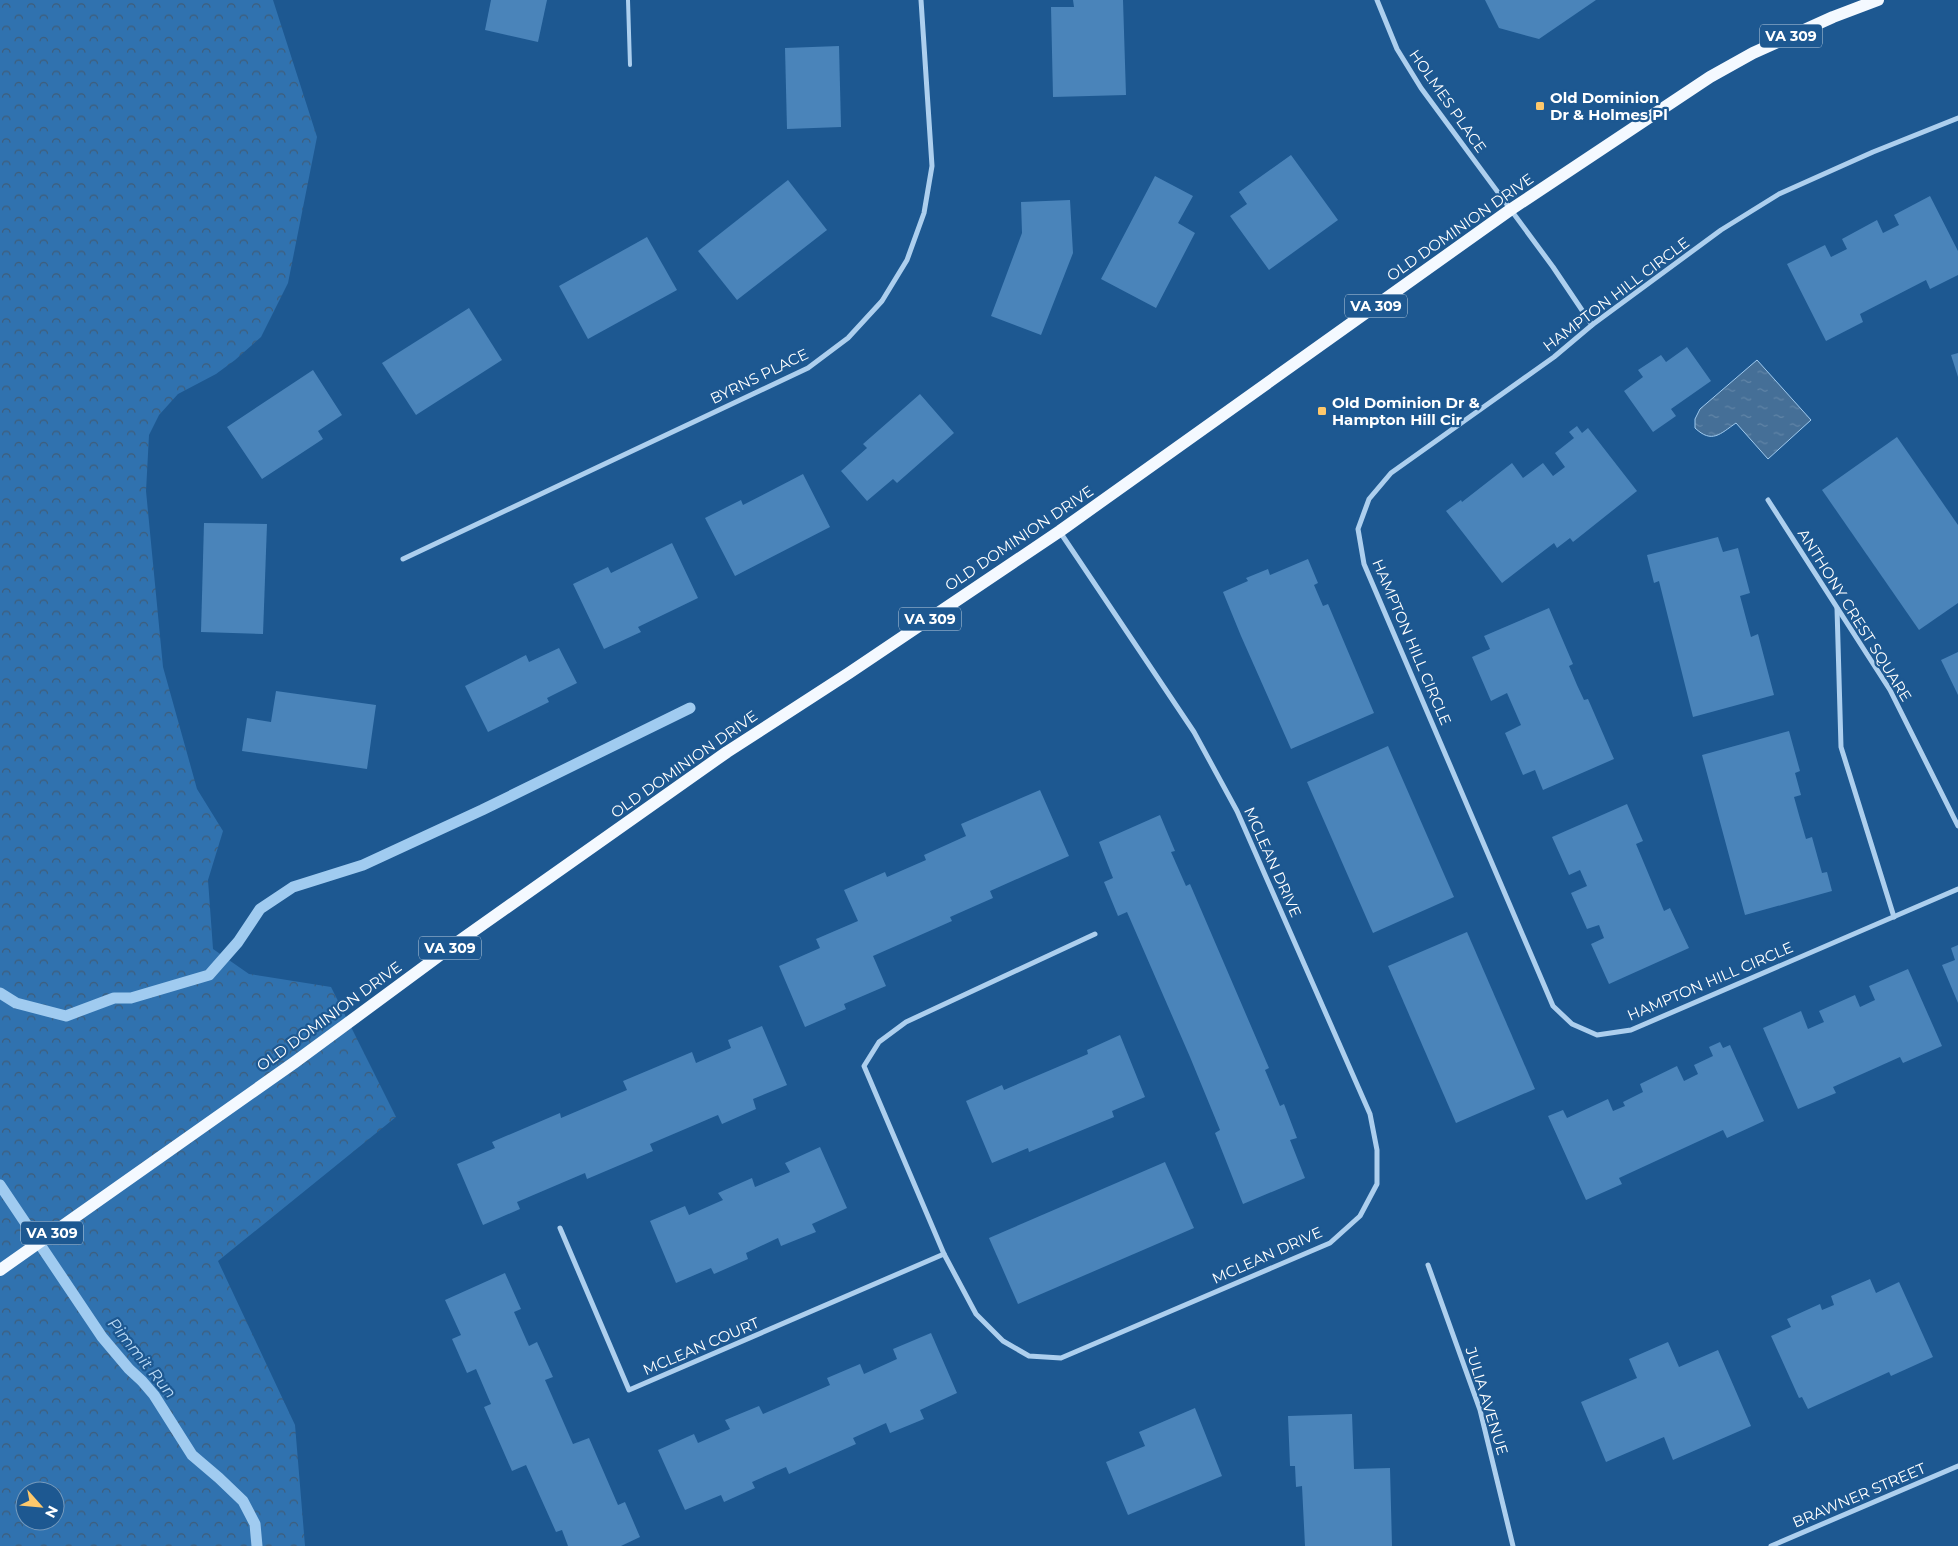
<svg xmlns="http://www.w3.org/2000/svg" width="1958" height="1546" font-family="Montserrat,sans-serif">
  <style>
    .forest { fill: url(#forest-crowns); fill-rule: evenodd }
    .water { fill: url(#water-ripples); stroke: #a0cbf0 }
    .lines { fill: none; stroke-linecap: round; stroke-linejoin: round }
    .stream { stroke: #a0cbf0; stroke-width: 11 }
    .building { fill: #4a84ba }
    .lane { stroke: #adcfee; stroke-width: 4 }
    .street { stroke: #adcfee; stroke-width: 5 }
    .primary { stroke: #f4f9ff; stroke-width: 12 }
    .poi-dot { fill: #fec86b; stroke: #1d5891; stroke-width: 2 }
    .labels { text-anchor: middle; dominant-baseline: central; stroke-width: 4.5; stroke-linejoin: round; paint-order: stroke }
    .shield { fill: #1d5891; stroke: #bbcdde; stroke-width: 1 }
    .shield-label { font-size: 14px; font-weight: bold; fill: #fff }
    .poi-label { font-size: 15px; font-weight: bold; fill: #fff; stroke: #1d5891; text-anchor: start }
    .street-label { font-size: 15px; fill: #fff; stroke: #1d5891 }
    .water-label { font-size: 16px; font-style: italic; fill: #b9d9f5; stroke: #1d5891 }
  </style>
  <defs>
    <pattern id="forest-crowns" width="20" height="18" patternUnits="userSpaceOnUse" patternTransform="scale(1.25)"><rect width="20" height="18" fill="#3072af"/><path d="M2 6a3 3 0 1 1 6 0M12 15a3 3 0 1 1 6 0" fill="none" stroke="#3f5d79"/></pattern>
    <pattern id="water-ripples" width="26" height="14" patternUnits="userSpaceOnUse" patternTransform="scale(1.25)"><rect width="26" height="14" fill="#456f97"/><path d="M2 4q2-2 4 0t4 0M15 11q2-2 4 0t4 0" fill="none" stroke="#6185a7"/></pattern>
  </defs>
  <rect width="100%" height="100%" fill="#1d5891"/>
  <path class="forest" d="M0 0H273L317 137 288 283 261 337 235 360 216 374 178 394 159 415 149 435 146 491 163 667 197 789 223 831 208 880 213 949 249 974 331 987 396 1117 218 1261 295 1425 305 1546H0ZM25 1491H55V1521H25Z"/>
  <path class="water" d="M1757 360 1811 420 1768 459 1736 423C1720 434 1712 444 1695 428V419L1700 409Z"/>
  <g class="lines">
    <g class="stream">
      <path d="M0 993 16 1003 66 1016 114 998H131L209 975 238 942 260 909 293 887 363 865 482 810 690 708"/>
      <path d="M0 1185 102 1337 129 1369 142 1381 154 1395 192 1455 219 1478 243 1501 255 1524 257 1546"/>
    </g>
  </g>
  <g class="building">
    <path d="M491 0H547L538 42 485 30Z"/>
    <path d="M1073 0H1123L1126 95 1053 97 1051 7H1074Z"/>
    <path d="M1485 0H1596L1539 39 1499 28Z"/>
    <path d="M839 46 841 127 787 129 785 48Z"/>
    <path d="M1291 155 1338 220 1269 270 1230 216 1247 204 1239 192Z"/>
    <path d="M1155 176 1193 196 1178 223 1195 233 1156 308 1101 279Z"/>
    <path d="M788 180 827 230 737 300 698 251Z"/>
    <path d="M1930 196 1958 251V275L1930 289 1926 280 1860 314 1863 322 1826 341 1787 264 1825 245 1831 257 1847 249 1842 239 1877 220 1883 233 1899 225 1894 215Z"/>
    <path d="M1070 200 1073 253 1041 335 991 316 1022 233 1021 202Z"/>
    <path d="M647 237 677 290 588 339 559 286Z"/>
    <path d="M469 308 502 360 416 415 382 363Z"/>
    <path d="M1687 347 1711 381 1671 409 1676 416 1653 432 1624 391 1643 377 1638 370 1661 355 1666 362Z"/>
    <path d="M1958 353V377L1951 355Z"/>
    <path d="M313 370 342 415 318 431 323 439 262 479 227 427Z"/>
    <path d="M920 394 954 433 897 483 893 479 867 501 841 471 867 448 863 444Z"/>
    <path d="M1577 426 1582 433 1588 428 1637 491 1573 542 1570 538 1557 548 1554 543 1502 583 1446 511 1461 500 1462 502 1512 463 1523 478 1543 463 1553 476 1565 467 1555 453 1574 438 1569 432Z"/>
    <path d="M1897 437 1958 525V603L1919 630 1822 490Z"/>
    <path d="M803 474 830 527 735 576 705 518 741 500 743 505Z"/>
    <path d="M204 523 267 524 263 634 201 632Z"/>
    <path d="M1718 537 1723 552 1738 548 1750 593 1740 596 1751 637 1758 634 1774 695 1693 717 1659 581 1654 583 1647 555Z"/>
    <path d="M672 543 698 598 638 627 641 632 604 649 573 584 608 567 611 573Z"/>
    <path d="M1308 559 1318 583 1314 585 1323 606 1328 604 1374 713 1291 749 1241 636 1223 592 1248 581 1246 578 1268 569 1270 575Z"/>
    <path d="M1549 608 1573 664 1569 666 1577 685 1584 700 1588 699 1614 759 1543 790 1535 770 1523 775 1505 733 1521 725 1507 693 1491 701 1472 657 1490 649 1484 636Z"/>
    <path d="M559 648 577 683 547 698 549 702 488 732 465 686 526 655 529 662Z"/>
    <path d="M1958 652V695L1941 660Z"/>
    <path d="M276 691 376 705 367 769 242 751 247 718 271 722Z"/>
    <path d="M1789 731 1800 771 1795 773 1801 795 1794 797 1799 815 1806 839 1812 837 1822 873 1827 872 1832 891 1745 915 1702 755Z"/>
    <path d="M1388 746 1454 897 1373 933 1307 782Z"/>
    <path d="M1040 790 1069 856 990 891 993 898 950 917 952 921 873 956 886 986 844 1004 846 1009 805 1027 779 966 820 948 816 939 858 921 844 890 885 872 887 877 926 860 924 855 966 836 961 824Z"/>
    <path d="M1627 804 1643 841 1636 844 1664 911 1670 908 1689 948 1609 984 1591 944 1604 938 1599 925 1587 929 1571 893 1587 886 1580 870 1569 875 1552 837Z"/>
    <path d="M1160 815 1175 851 1171 852 1186 886 1190 884 1269 1068 1265 1070 1280 1106 1284 1104 1297 1138 1290 1140 1305 1178 1243 1204 1215 1133 1220 1130 1190 1057 1127 912 1118 916 1104 882 1113 878 1099 842Z"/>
    <path d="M1467 932 1535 1089 1456 1123 1388 966Z"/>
    <path d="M1958 945V1003L1942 965 1955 960 1951 948Z"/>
    <path d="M1908 969 1942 1046 1903 1063 1900 1057 1833 1087 1836 1093 1798 1109 1763 1028 1801 1011 1808 1029 1824 1022 1819 1011 1855 995 1860 1007 1875 1000 1869 986Z"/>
    <path d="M762 1026 787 1085 753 1099 756 1109 722 1124 718 1115 650 1144 653 1151 587 1179 585 1173 517 1202 520 1209 483 1225 457 1164 495 1148 492 1142 560 1113 561 1118 627 1090 623 1081 692 1052 696 1063 731 1048 728 1040Z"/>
    <path d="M1120 1035 1145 1097 1112 1111 1114 1117 1029 1152 1028 1148 992 1163 966 1101 1002 1085 1004 1090 1088 1054 1087 1050Z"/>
    <path d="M1720 1042 1723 1048 1730 1045 1764 1121 1727 1138 1723 1130 1619 1178 1622 1184 1586 1200 1548 1116 1563 1110 1567 1118 1608 1099 1613 1111 1625 1106 1623 1102 1643 1092 1640 1084 1677 1066 1684 1081 1698 1074 1694 1065 1713 1056 1709 1047Z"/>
    <path d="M820 1147 847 1208 812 1224 816 1232 781 1246 778 1238 746 1253 748 1259 714 1274 711 1268 676 1283 650 1221 685 1206 689 1215 723 1200 718 1193 752 1178 755 1187 790 1172 785 1163Z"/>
    <path d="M1165 1162 1194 1228 1018 1304 989 1238Z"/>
    <path d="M505 1273 521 1309 514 1312 529 1346 537 1342 553 1377 545 1380 573 1444 589 1438 618 1505 625 1502 640 1537 621 1546H568L562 1530 556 1532 526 1465 512 1471 484 1407 491 1404 476 1369 467 1373 452 1339 461 1335 445 1300Z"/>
    <path d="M1870 1279 1876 1293 1899 1282 1933 1357 1891 1376 1889 1372 1808 1409 1802 1397 1799 1398 1771 1336 1791 1327 1787 1319 1820 1304 1822 1310 1834 1305 1831 1296Z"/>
    <path d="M931 1333 957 1393 920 1410 924 1419 890 1433 886 1423 853 1438 856 1444 789 1474 786 1467 752 1482 755 1488 724 1502 721 1495 685 1510 658 1450 694 1434 698 1443 730 1429 725 1420 759 1406 763 1414 830 1385 827 1378 860 1364 864 1374 897 1359 893 1349Z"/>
    <path d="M1668 1342 1679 1367 1718 1350 1751 1426 1673 1460 1664 1437 1606 1462 1581 1402 1637 1378 1629 1359Z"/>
    <path d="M1195 1408 1222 1476 1128 1515 1106 1462 1145 1446 1139 1432Z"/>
    <path d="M1352 1414 1354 1469 1390 1468 1392 1546H1305L1302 1486 1296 1487 1295 1466H1290L1288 1416Z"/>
  </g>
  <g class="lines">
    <path class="lane" d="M628 0 630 65"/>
    <g class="street">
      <path d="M1377 0 1397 49 1421 88 1553 267 1592 325"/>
      <path d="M1958 118 1873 152 1779 194 1721 230 1592 325 1554 357 1391 473 1369 499 1358 529 1364 564 1553 1006 1572 1024 1597 1035 1631 1030 1958 889"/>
      <path d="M1768 500 1890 690 1958 826"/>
      <path d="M1060 532 1194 732 1237 811 1370 1114 1377 1150V1184L1360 1216 1330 1243 1061 1358 1029 1356 1003 1341 976 1314 944 1254 864 1066 879 1042 906 1022 1095 934"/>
      <path d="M403 559 808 368 848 338 882 301 907 260 924 213 932 166 921 0"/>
      <path d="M1837 608 1841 747 1894 917"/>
      <path d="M560 1228 629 1390 944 1254"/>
      <path d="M1428 1265 1480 1410 1513 1546"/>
      <path d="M1771 1546 1958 1466"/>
    </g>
    <path class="primary" d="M0 1270 295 1062 455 944 727 752 849 673 1060 531 1510 210 1710 77 1753 53 1833 17 1878 0"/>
  </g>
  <g class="poi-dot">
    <rect x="1535" y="101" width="10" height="10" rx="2.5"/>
    <rect x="1317" y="406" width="10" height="10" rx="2.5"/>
  </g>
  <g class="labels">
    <g class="shield">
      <rect x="1760" y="24.5" width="62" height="23" rx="4"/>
      <rect x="1345" y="294.5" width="62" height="23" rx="4"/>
      <rect x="899" y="607.5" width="62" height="23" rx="4"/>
      <rect x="419" y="936.5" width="62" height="23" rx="4"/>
      <rect x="21" y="1221.5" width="62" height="23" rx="4"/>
    </g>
    <g class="shield-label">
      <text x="1791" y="36">VA 309</text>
      <text x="1376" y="306">VA 309</text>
      <text x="930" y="619">VA 309</text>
      <text x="450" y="948">VA 309</text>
      <text x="52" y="1233">VA 309</text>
    </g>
    <g class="poi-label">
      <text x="1550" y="97">Old Dominion<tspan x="1550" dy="17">Dr &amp; Holmes Pl</tspan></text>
      <text x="1332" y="402">Old Dominion Dr &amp;<tspan x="1332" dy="17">Hampton Hill Cir</tspan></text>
    </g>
    <g class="street-label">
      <text transform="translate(1448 101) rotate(55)">HOLMES PLACE</text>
      <text transform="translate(1460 227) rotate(-35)">OLD DOMINION DRIVE</text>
      <text transform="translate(1616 294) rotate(-37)">HAMPTON HILL CIRCLE</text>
      <text transform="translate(759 376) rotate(-26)">BYRNS PLACE</text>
      <text transform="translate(1019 538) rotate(-34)">OLD DOMINION DRIVE</text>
      <text transform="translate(1855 615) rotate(58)">ANTHONY CREST SQUARE</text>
      <text transform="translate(1412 642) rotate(67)">HAMPTON HILL CIRCLE</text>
      <text transform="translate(684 764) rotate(-35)">OLD DOMINION DRIVE</text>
      <text transform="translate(1273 862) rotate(66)">MCLEAN DRIVE</text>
      <text transform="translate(1710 981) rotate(-23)">HAMPTON HILL CIRCLE</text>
      <text transform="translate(329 1016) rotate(-36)">OLD DOMINION DRIVE</text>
      <text transform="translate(1267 1255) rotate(-24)">MCLEAN DRIVE</text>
      <text transform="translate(701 1346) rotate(-23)">MCLEAN COURT</text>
      <text transform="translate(1487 1401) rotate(73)">JULIA AVENUE</text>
      <text transform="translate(1859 1495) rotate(-23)">BRAWNER STREET</text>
    </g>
    <g class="water-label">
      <text transform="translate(142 1358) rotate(51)">Pimmit Run</text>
    </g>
  </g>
  <g transform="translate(40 1506) rotate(117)"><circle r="24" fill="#1d5891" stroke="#779bbd"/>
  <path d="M0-4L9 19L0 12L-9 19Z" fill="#fec86b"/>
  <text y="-8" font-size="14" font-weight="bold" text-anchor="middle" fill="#ffffff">N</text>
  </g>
</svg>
